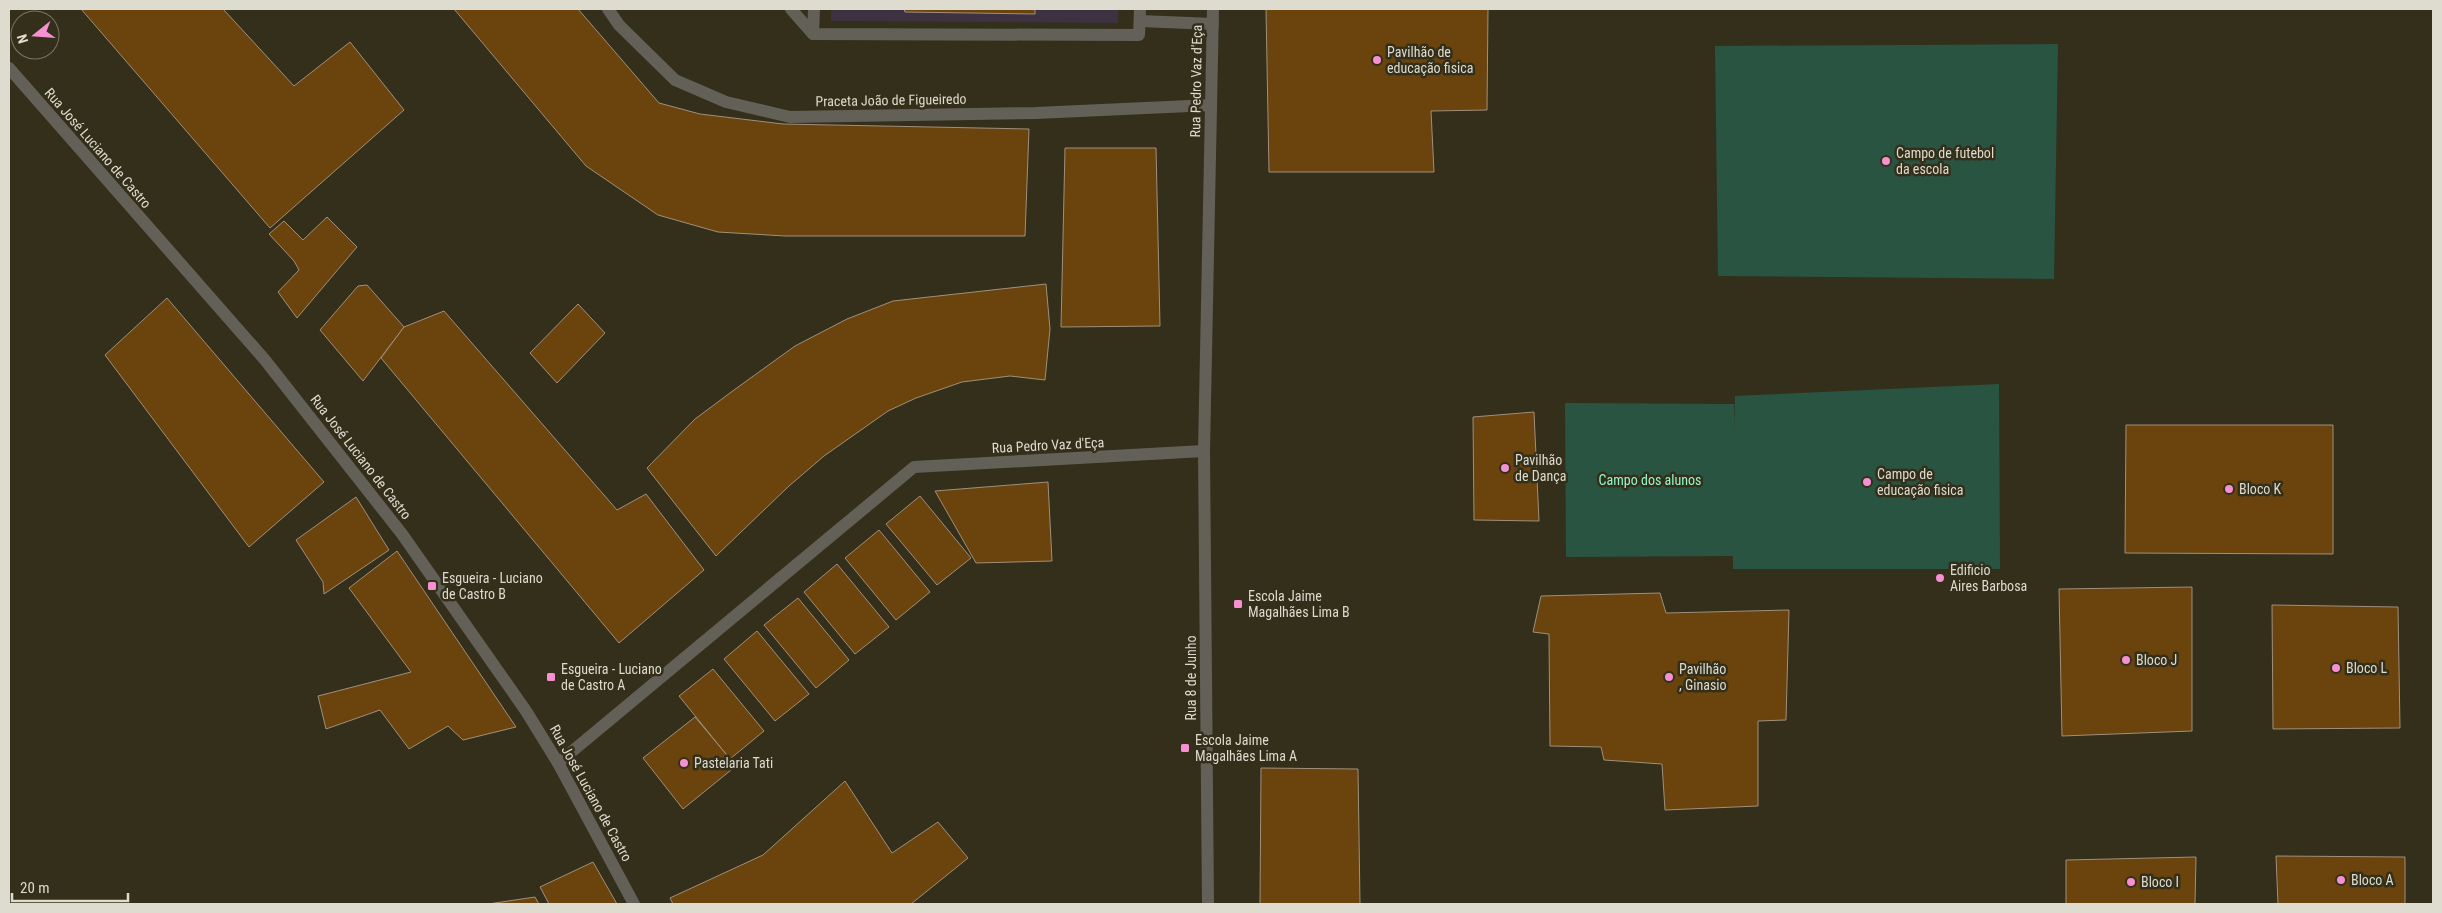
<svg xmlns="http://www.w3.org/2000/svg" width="2442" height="913" font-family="'Roboto Condensed',sans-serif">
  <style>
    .medical { fill: #3c3241 }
    .green { fill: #2a5442 }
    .building { fill: #6b440d; stroke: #a08f7d }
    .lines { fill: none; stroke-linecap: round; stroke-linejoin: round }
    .minor { stroke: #636057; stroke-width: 12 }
    .poi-dot { fill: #f690d1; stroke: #332f1b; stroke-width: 2 }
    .labels { text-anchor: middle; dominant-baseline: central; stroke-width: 5; stroke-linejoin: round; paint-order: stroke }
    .poi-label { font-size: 14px; fill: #dedbcf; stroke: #332f1b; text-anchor: start }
    .street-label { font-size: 14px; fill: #dedbcf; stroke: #332f1b }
    .park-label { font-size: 14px; fill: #92f8ca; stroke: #332f1b }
  </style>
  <rect width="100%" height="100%" fill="#332f1b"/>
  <path class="medical" d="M831 9H1118V23L831 21Z"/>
  <g class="green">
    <path d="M2058 44 2054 279 1718 276 1715 46Z"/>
    <path d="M1999 384 2000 569H1733V556L1566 557 1565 403 1734 404V430L1735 396Z"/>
  </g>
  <g class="building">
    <path d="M81 9H223L294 86 350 42 404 110 270 228Z"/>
    <path d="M454 9H578L659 103 700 114 783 124 1029 129 1025 236H785L718 232 658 215 586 166Z"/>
    <path d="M904 9H1035V14L905 12Z"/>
    <path d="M1266 9H1488L1487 110 1431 111 1434 172H1269Z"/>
    <path d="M1065 148H1156L1160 326 1061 327Z"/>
    <path d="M327 217 357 247 297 318 278 292 299 270 294 261 269 234 284 221 303 240Z"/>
    <path d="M1046 284 1050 329 1045 380 1010 376 962 382 916 398 888 411 824 456 789 486 716 556 647 468 695 419 734 390 795 346 847 319 893 301Z"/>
    <path d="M367 285 404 327 363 381 320 330 358 286Z"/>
    <path d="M167 298 324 482 249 547 105 355Z"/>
    <path d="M578 304 605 333 557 383 530 353Z"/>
    <path d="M444 311 617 510 646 494 704 570 619 643 381 358 404 327Z"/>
    <path d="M1534 412 1539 521 1474 520 1473 417Z"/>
    <path d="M2126 425H2333V554L2125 553Z"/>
    <path d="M1048 482 1052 561 976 563 935 491Z"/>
    <path d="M920 496 971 558 937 585 886 524Z"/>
    <path d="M356 497 389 550 324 594 323 582 296 540Z"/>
    <path d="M879 530 930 592 896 620 845 558Z"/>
    <path d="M397 551 516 727 463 740 448 726 409 749 380 710 326 729 318 696 411 672 349 588Z"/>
    <path d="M837 564 889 627 855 654 804 592Z"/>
    <path d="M2192 587V731L2062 736 2059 589Z"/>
    <path d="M1660 593 1666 613 1789 610 1786 720 1758 721V806L1665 810 1662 764 1604 760 1601 747 1550 746 1549 634 1533 632 1541 596Z"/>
    <path d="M798 598 849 660 816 688 764 625Z"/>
    <path d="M2272 605 2398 607 2400 728 2273 729Z"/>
    <path d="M757 631 809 694 775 721 724 659Z"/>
    <path d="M713 669 764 731 730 759 679 696Z"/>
    <path d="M695 717 736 766 683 809 643 758Z"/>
    <path d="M1261 768 1358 769 1360 904H1260Z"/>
    <path d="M845 781 892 853 938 822 968 858 911 904H673L670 898 763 855Z"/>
    <path d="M2276 856 2405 857V904H2278Z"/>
    <path d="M2196 857 2195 904H2066V860Z"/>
    <path d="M593 862 617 904H549L540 887Z"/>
    <path d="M535 897 539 904H488Z"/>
  </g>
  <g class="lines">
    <g class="minor">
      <path d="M608 9 619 25 675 80 726 102 790 117 1036 113 1211 105"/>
      <path d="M791 9 813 34 1139 35 1140 9"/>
      <path d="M1140 21 1213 24"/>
      <path d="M813 34 814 9"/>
      <path d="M9 68 265 360 402 534 526 711 558 763 634 904"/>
      <path d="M558 763 914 467 1204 451"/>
      <path d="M1208 904 1204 451 1213 9"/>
    </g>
  </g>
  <g class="poi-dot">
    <circle cx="1377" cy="60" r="5"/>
    <circle cx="1886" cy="161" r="5"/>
    <circle cx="1505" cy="468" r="5"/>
    <circle cx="1867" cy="482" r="5"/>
    <circle cx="2229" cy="489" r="5"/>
    <circle cx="1940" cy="578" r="5"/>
    <rect x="427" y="581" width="10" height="10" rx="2.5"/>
    <rect x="1233" y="599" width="10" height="10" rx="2.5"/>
    <circle cx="2126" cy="660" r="5"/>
    <circle cx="2336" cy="668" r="5"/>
    <rect x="546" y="672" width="10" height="10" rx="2.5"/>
    <circle cx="1669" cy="677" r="5"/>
    <rect x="1180" y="743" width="10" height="10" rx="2.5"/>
    <circle cx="684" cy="763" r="5"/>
    <circle cx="2341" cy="880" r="5"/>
    <circle cx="2131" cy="882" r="5"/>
  </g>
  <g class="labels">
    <g class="poi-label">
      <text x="1387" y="52">Pavilhão de<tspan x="1387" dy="16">educação fisica</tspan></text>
      <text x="1896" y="153">Campo de futebol<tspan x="1896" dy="16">da escola</tspan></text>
      <text x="1515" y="460">Pavilhão<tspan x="1515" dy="16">de Dança</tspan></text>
      <text x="1877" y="474">Campo de<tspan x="1877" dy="16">educação fisica</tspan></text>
      <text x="2239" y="489">Bloco K</text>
      <text x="1950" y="570">Edificio<tspan x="1950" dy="16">Aires Barbosa</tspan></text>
      <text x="442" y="578">Esgueira - Luciano<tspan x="442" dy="16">de Castro B</tspan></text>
      <text x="1248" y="596">Escola Jaime<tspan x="1248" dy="16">Magalhães Lima B</tspan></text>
      <text x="2136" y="660">Bloco J</text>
      <text x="2346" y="668">Bloco L</text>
      <text x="561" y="669">Esgueira - Luciano<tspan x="561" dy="16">de Castro A</tspan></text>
      <text x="1679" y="669">Pavilhão<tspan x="1679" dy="16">, Ginasio</tspan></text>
      <text x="1195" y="740">Escola Jaime<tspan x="1195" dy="16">Magalhães Lima A</tspan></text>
      <text x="694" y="763">Pastelaria Tati</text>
      <text x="2351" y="880">Bloco A</text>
      <text x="2141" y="882">Bloco I</text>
    </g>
    <g class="street-label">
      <text transform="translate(1196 81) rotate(-89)">Rua Pedro Vaz d'Eça</text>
      <text transform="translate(891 100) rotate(-1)">Praceta João de Figueiredo</text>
      <text transform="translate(98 148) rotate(49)">Rua José Luciano de Castro</text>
      <text transform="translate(1048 445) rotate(-3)">Rua Pedro Vaz d'Eça</text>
      <text transform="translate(361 457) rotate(52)">Rua José Luciano de Castro</text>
      <text transform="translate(1191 678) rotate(-90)">Rua 8 de Junho</text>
      <text transform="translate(591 793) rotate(61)">Rua José Luciano de Castro</text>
    </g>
    <g class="park-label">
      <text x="1650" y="480">Campo dos alunos</text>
    </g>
  </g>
  <rect width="2442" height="913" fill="none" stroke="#dedbcf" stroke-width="20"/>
  <g transform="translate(35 35) rotate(253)"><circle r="24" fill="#332f1b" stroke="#777463"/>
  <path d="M0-4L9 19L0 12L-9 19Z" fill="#f690d1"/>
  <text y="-8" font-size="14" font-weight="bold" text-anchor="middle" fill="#dedbcf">N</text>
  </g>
  <path d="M12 893v8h116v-8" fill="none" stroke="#dedbcf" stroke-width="2.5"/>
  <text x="20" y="893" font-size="15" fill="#dedbcf" stroke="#332f1b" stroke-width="4" paint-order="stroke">20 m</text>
</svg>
